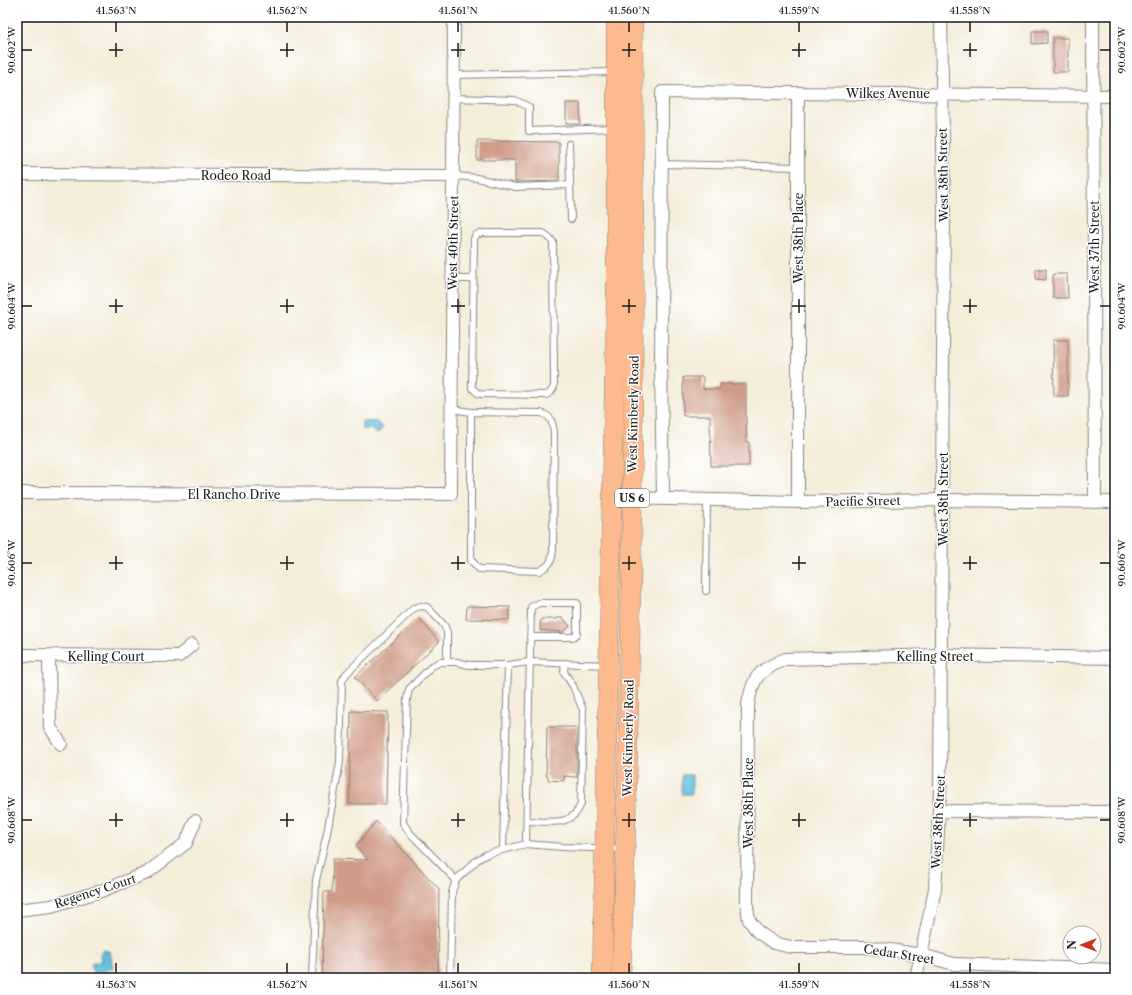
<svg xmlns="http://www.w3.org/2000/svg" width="1132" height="995" font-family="'Libre Caslon Text',serif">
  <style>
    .water { fill: #61c0df; stroke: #3e6e7e }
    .building { fill: #d09b89 }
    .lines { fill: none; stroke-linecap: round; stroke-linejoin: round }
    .service-casing { stroke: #88847b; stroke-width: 8 }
    .minor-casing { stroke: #88847b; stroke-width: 14 }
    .primary-casing { stroke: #88847b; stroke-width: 20 }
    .service { stroke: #fff; stroke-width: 6 }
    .minor { stroke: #fff; stroke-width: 12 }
    .primary { stroke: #fcba8e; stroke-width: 19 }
    .ticks { fill: none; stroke: #1c1c1c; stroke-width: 1.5 }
    .labels { text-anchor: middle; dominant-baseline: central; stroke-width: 3; stroke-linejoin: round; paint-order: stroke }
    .shield { fill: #fff; stroke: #606060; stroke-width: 1 }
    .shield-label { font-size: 11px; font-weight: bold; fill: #1c1c1c }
    .street-label { font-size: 12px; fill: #1c1c1c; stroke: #fff }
    .neatline { fill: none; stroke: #1c1c1c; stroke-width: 1.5 }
    .ticks-label { font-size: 10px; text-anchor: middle; fill: #1c1c1c }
  </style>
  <rect width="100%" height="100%" fill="#fff"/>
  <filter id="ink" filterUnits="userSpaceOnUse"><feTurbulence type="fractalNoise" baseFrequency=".025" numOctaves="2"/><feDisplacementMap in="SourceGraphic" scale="8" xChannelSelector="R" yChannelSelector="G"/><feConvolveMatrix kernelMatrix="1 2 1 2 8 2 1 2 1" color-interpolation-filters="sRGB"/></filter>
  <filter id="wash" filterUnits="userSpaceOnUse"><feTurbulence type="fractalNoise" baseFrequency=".012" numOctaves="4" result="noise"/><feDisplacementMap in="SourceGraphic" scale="16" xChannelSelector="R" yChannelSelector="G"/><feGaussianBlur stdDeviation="0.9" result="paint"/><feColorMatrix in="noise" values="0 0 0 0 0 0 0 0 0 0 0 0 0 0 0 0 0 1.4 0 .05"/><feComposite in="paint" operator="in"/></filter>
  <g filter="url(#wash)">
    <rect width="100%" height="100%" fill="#f4edda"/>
    <g class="water">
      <path d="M362 421 377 422 383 428 377 434 371 429H362Z"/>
      <rect x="682" y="775" width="10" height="19"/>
      <path d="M106 950 107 952 110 951 113 969 93 973 91 964 101 961 100 954 102 951Z"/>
    </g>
    <g id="blocks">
      <g class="building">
        <path d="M1032 31H1047V43L1032 44Z"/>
        <rect x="1053" y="38" width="15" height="34"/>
        <rect x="566" y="103" width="14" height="21"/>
        <path d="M477 141 559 142V181L515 182V160H477Z"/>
        <path d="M1036 269H1046V280L1036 279Z"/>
        <path d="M1053 274H1067L1068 298H1053Z"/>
        <path d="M1053 340H1068V396H1054Z"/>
        <path d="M683 377H703V389H720V384H746V442H749V466H711L710 416H683Z"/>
        <path d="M467 606 510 607 509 620 466 619Z"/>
        <path d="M419 618 439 642 377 701 355 677Z"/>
        <path d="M556 618H563L570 626 563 632 540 630 541 619H556Z"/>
        <path d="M351 711 388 712 386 804H349Z"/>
        <path d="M547 727H577V777L564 776V781L548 780V776H546Z"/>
        <path d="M376 821 439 889 438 978H322L324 892H332L333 859 368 860 356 846Z"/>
      </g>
    </g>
  </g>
  <g filter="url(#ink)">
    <use href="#blocks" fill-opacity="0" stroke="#88847b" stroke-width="1"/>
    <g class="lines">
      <defs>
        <g id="service">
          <path d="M580 17H596"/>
          <path d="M454 75 615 72"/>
          <path d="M454 98 515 100 529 107V131L614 128"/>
          <path d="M569 144 571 219"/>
          <path d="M661 164 798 167"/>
          <path d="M455 176 477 178 515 187 570 185"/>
          <path d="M483 233H543L549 237 553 242 554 387 550 393 546 395 479 394 472 388 474 239 476 235Z"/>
          <path d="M453 279H472"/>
          <path d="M452 409 471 412"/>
          <path d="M471 412 541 413C552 416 552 422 554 431L553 551C552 562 549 566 539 571L479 569 471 560Z"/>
          <path d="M706 591 707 499"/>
          <path d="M527 821C547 821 574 828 581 803L583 710 573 686 564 672 565 663"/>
          <path d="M526 844 531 607 539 603H577V634L573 637H530"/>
          <path d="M503 849 508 665"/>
          <path d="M456 880 477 860 487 854 526 844 563 847 623 849"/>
          <path d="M312 978 316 880 327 833 340 762 342 681 346 674 414 608 421 606 427 607 444 625 447 632V661"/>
          <path d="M450 978 452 892 456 880 410 833 403 823 407 699 409 689 432 666 440 662H457L469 665H508L529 662 607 665"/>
        </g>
        <g id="minor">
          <path d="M1093 17 1095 502"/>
          <path d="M17 174 455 176"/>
          <path d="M17 493 451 494 454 17"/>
          <path d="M626 498 798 502 943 500 1115 502"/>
          <path d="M663 498 661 364 662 92 1115 96"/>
          <path d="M798 502V93"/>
          <path d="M17 655 179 656 192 645"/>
          <path d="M49 656 50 727 61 744"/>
          <path d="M1115 658 942 655 785 659C759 671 753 675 748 705L747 907 749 920 758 932 774 943 791 947H864L890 950 922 955 954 964 1115 970"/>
          <path d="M939 811 1115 812"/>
          <path d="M17 910 51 906 101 891 147 873 186 843 195 821"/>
          <path d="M916 978 935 889 940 791 944 205 941 17"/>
        </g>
        <g id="primary">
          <path d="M602 978 616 303V17"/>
          <path d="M621 978C633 658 635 337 633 17"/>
        </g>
      </defs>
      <use href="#service" class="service-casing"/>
      <use href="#minor" class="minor-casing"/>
      <use href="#primary" class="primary-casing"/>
      <use href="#service" class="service"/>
      <use href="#minor" class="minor"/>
      <use href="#primary" class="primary"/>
    </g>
  </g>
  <path class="ticks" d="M116 22V32M287 22V32M458 22V32M629 22V32M799 22V32M970 22V32M116 43V57M287 43V57M458 43V57M629 43V57M799 43V57M970 43V57M22 50H32M109 50H123M280 50H294M451 50H465M622 50H636M792 50H806M963 50H977M1100 50H1110M116 299V313M287 299V313M458 299V313M629 299V313M799 299V313M970 299V313M22 306H32M109 306H123M280 306H294M451 306H465M622 306H636M792 306H806M963 306H977M1100 306H1110M116 556V570M287 556V570M458 556V570M629 556V570M799 556V570M970 556V570M22 563H32M109 563H123M280 563H294M451 563H465M622 563H636M792 563H806M963 563H977M1100 563H1110M116 813V827M287 813V827M458 813V827M629 813V827M799 813V827M970 813V827M22 820H32M109 820H123M280 820H294M451 820H465M622 820H636M792 820H806M963 820H977M1100 820H1110M116 963V973M287 963V973M458 963V973M629 963V973M799 963V973M970 963V973"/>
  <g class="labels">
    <rect class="shield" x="615" y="489" width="34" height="18" rx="3"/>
    <g class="shield-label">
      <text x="632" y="498">US 6</text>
    </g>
    <g class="street-label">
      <text x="888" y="93">Wilkes Avenue</text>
      <text x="236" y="175">Rodeo Road</text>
      <text transform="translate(943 175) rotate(-91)">West 38th Street</text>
      <text transform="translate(798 238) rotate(-90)">West 38th Place</text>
      <text transform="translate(453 243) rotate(-89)">West 40th Street</text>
      <text transform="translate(1094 247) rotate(-90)">West 37th Street</text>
      <text transform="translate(633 414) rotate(-89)">West Kimberly Road</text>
      <text x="234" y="494">El Rancho Drive</text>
      <text transform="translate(943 499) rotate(-90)">West 38th Street</text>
      <text transform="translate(863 501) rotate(-1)">Pacific Street</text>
      <text x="106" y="656">Kelling Court</text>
      <text x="935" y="656">Kelling Street</text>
      <text transform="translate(628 738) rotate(-89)">West Kimberly Road</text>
      <text transform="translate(748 803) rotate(-90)">West 38th Place</text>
      <text transform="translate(938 822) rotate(-87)">West 38th Street</text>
      <text transform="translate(95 891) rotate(-18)">Regency Court</text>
      <text transform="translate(899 954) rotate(9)">Cedar Street</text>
    </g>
  </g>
  <rect width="1132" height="995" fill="none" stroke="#fff" stroke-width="44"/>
  <g transform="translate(1082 945) rotate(270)"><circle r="19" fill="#ffffff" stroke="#a4a4a4"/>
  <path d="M0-3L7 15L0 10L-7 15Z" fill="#c8321e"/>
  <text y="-6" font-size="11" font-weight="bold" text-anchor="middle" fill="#1c1c1c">N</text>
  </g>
  <rect x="22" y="22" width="1088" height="951" class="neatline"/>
  <g class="ticks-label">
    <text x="116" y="14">41.563°N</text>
    <text x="287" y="14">41.562°N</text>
    <text x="458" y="14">41.561°N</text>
    <text x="629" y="14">41.560°N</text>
    <text x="799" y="14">41.559°N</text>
    <text x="970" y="14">41.558°N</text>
    <text transform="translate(1121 50) rotate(-90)" y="4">90.602°W</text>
    <text transform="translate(11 50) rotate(-90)" y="4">90.602°W</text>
    <text transform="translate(1121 306) rotate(-90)" y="4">90.604°W</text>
    <text transform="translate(11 306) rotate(-90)" y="4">90.604°W</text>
    <text transform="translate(1121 563) rotate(-90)" y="4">90.606°W</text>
    <text transform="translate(11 563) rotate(-90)" y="4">90.606°W</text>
    <text transform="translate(1121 820) rotate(-90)" y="4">90.608°W</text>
    <text transform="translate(11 820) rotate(-90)" y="4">90.608°W</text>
    <text x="116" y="988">41.563°N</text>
    <text x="287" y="988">41.562°N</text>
    <text x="458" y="988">41.561°N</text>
    <text x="629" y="988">41.560°N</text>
    <text x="799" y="988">41.559°N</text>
    <text x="970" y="988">41.558°N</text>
  </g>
</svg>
